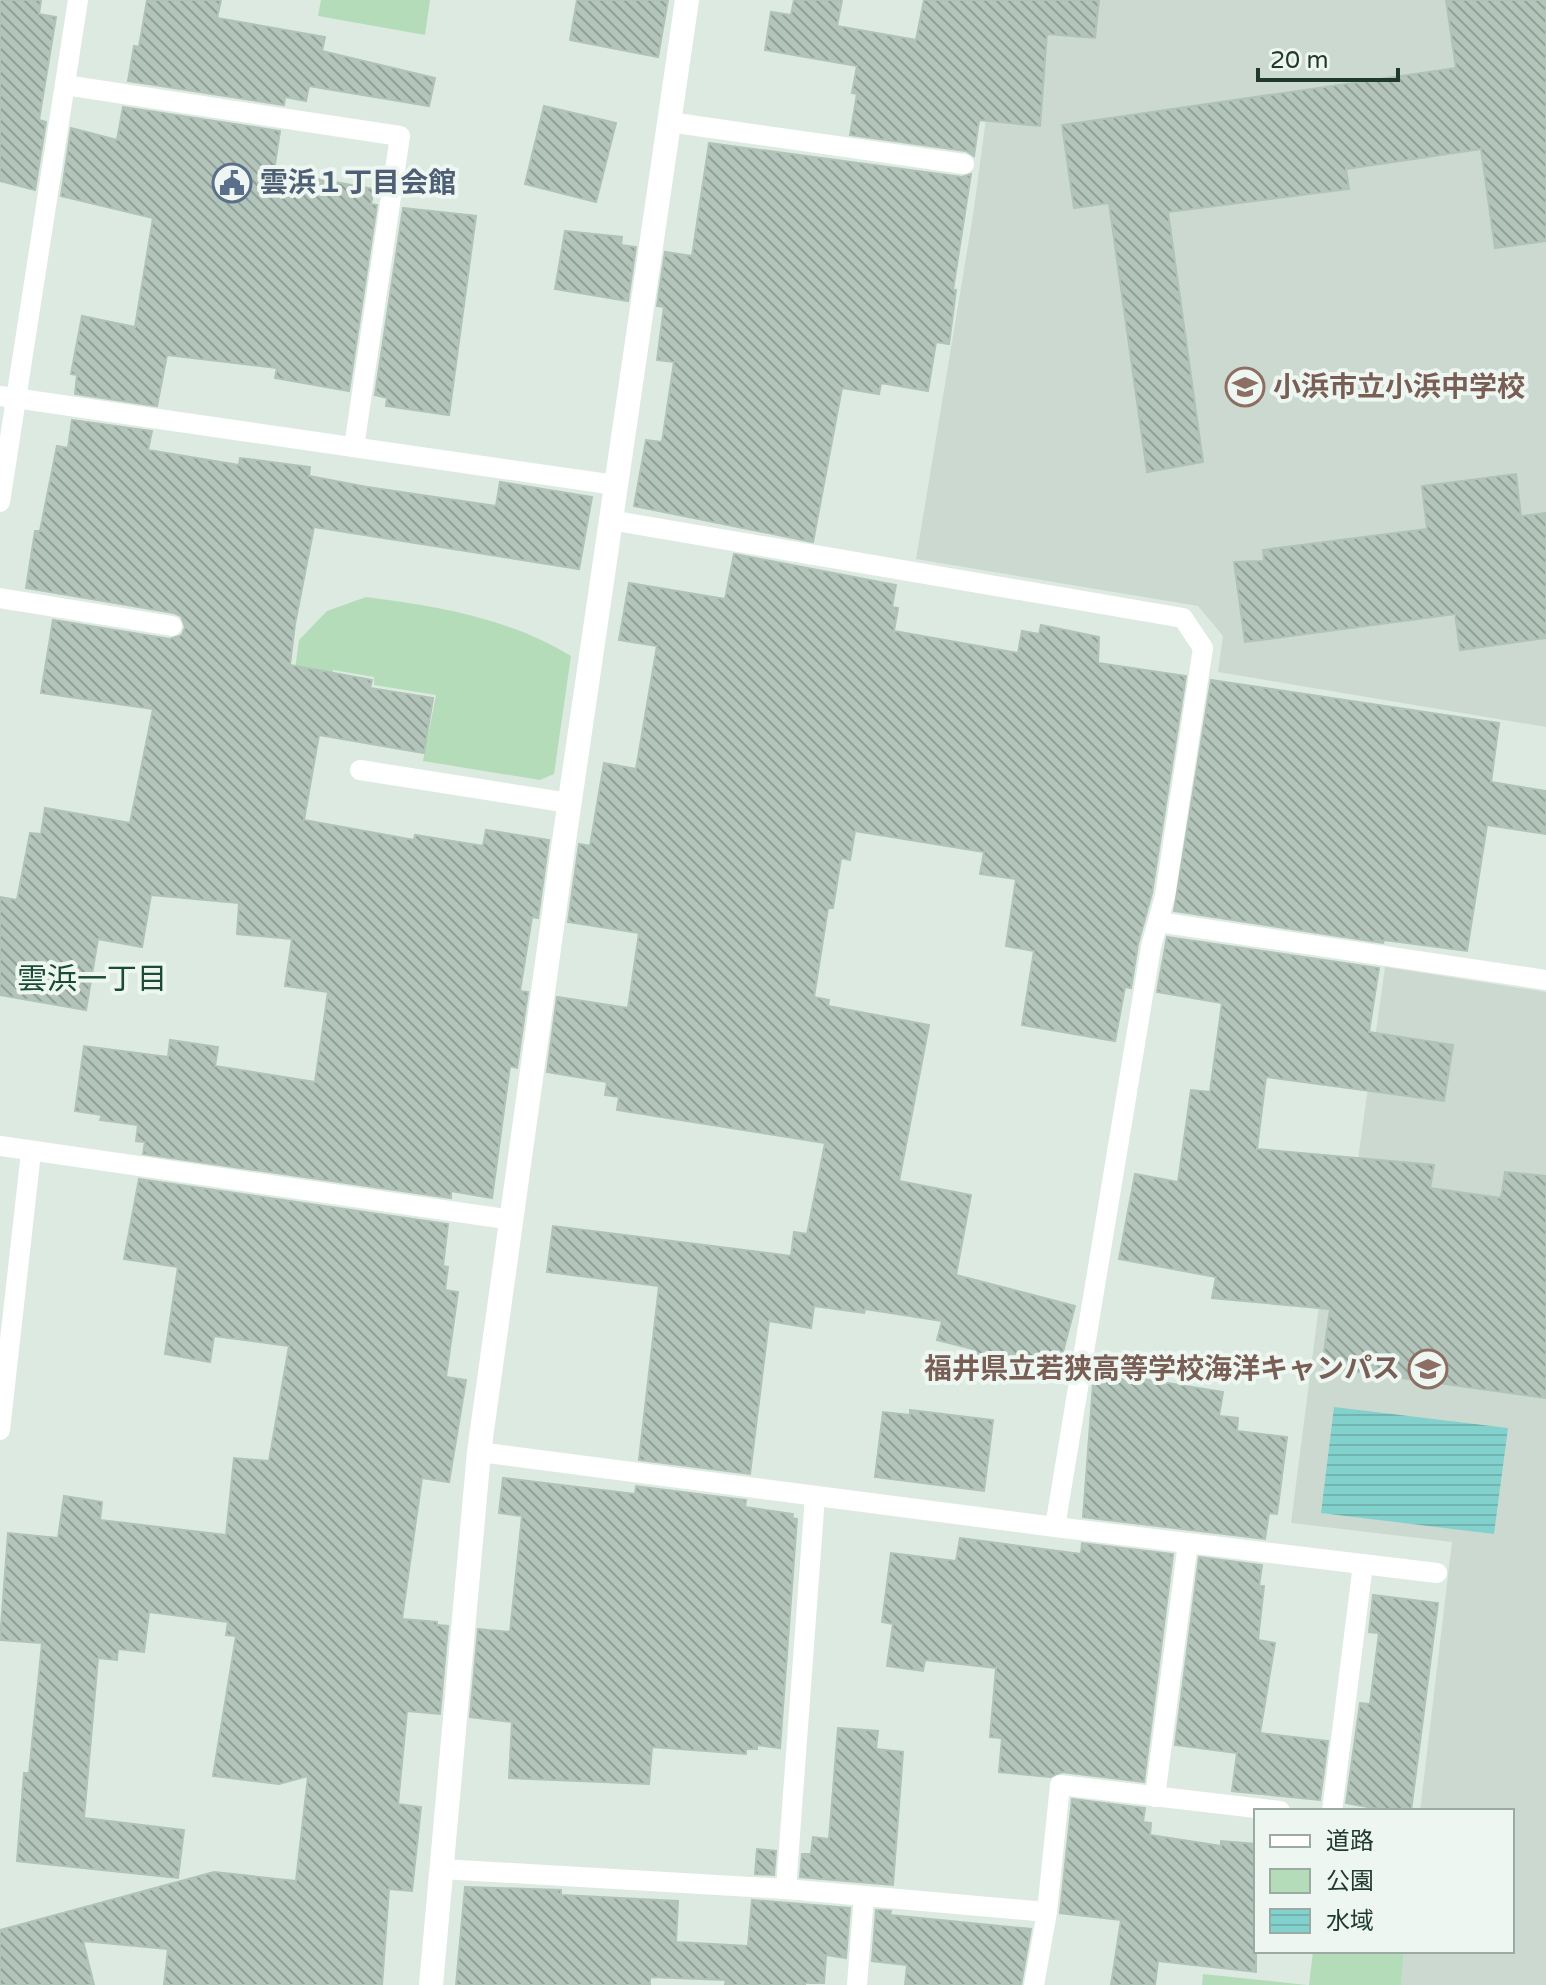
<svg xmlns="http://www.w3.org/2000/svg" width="1546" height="1985" font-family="'Varela Round','Noto Sans JP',sans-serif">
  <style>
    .built { fill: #ccd9d0 }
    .green { fill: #b5dcb8 }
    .water { fill: url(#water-rules) }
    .building { fill: url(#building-back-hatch); stroke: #b0c3b7; stroke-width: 2 }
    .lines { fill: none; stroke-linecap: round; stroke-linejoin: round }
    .lane { stroke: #fff; stroke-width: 20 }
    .street { stroke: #fff; stroke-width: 24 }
    .labels { text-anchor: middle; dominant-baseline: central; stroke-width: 8; stroke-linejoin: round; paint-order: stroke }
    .service-label { font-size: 28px; font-weight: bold; fill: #4e5e75; stroke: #edf6f0; text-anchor: start }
    .education-label { font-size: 28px; font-weight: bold; fill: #785e54; stroke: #edf6f0; text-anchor: start }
    .neighbourhood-label { font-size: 30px; fill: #1b4b35; stroke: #edf6f0 }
  </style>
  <defs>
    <pattern id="water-rules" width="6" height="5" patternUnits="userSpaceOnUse" patternTransform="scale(2)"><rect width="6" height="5" fill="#83d1cd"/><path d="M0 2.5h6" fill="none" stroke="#71b4b0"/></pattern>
    <pattern id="building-back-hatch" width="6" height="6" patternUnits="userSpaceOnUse" patternTransform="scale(2)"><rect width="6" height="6" fill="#b3c4ba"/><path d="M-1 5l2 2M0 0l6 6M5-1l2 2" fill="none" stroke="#91a098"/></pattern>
  </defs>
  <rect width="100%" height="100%" fill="#ddeae2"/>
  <g class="built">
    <path d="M1002 0H1546V727L1218 672 1223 636 1198 606 916 559 973 215Z"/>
    <path d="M1385 967 1546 992V1985H1401L1404 1951H1512V1811H1420L1452 1542 1291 1523 1331 1212 1356 1173Z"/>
  </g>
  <g class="green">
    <path d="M321 0H430L425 35 318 16Z"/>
    <path d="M366 597C437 606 509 618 571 656L554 774 540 780 423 761 436 695 374 685V677L333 670 323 733 287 727 299 640 327 611Z"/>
    <path d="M1313 1951H1404L1401 1985H1309Z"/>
    <path d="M1203 1974 1307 1985H1202Z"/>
  </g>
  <path class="water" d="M1334 1407 1508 1428 1494 1534 1321 1513Z"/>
  <g class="building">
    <path d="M0 0H41L39 14 56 17 39 120 46 122 35 190 0 181Z"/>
    <path d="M147 0H221L217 18 325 37 322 51 435 78 429 106 309 86 306 101 285 97 284 105 128 81 134 46 139 47Z"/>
    <path d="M577 0H668L658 57 570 40Z"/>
    <path d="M794 0H842L837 26 916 40 924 0H1099L1095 38 1047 34 1040 126 979 120 974 156 966 151 850 135 857 94 852 93 857 66 765 50 771 12 791 15Z"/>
    <path d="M1446 0H1546V241L1495 248 1481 149 1346 169 1349 189 1168 212 1203 462 1147 472 1109 203 1074 208 1062 125 1456 68Z"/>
    <path d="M544 106 616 123 596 202 525 184Z"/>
    <path d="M123 107 280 131 274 171 374 189 371 204 377 205 349 391 275 378 277 368 167 355 157 406 75 394 77 375 71 374 82 316 135 327 153 218 61 196 71 128 117 140Z"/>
    <path d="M709 143 962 177 971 174 953 290H956L949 344 936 342 928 391 881 383 879 394 842 388 813 542 634 506 646 440 662 442 674 362 657 360 664 307 657 306 665 252 692 256Z"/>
    <path d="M403 208 476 216 449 415 386 406 387 398 375 395Z"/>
    <path d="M565 231 622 237 621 245 636 247 628 301 555 289Z"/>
    <path d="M72 420 152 431 148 450 239 465 240 458 310 467 309 476 367 487 496 506 500 482 592 497 579 569 314 527 295 624 290 665 372 680 370 688 433 698 424 753 319 735 304 820 414 840 415 835 483 846 486 830 549 840 538 918 532 917 520 991 528 992 517 1068 510 1066 492 1198 451 1191V1198L143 1154 145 1142 136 1141 138 1125 100 1120 102 1115 75 1111 84 1046 168 1057 170 1040 218 1047 215 1066 315 1082 328 992 285 986 292 939 237 934 239 903 151 895 142 947 98 939 86 1010 0 995V897L17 900 30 833 41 834 45 808 130 823 153 709 41 693 53 620 170 639 182 635 185 627 181 616 174 613 26 588 35 531H40L57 446 68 448Z"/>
    <path d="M1516 474 1521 516 1546 513V638L1460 650 1455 614 1245 642 1234 562 1264 561 1263 550 1427 529 1422 486Z"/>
    <path d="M734 554 896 585 892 607 898 608 894 631 1018 653 1022 631 1039 634 1041 625 1099 637 1098 663 1186 676 1152 893 1138 944 1131 988 1125 987 1115 1041 1022 1025 1034 951 1006 946 1016 879 980 874 984 852 855 831 850 860 841 858 833 908H828L814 997 829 1000 828 1006 929 1025 899 1181 971 1195 956 1275 1075 1306 1058 1371 1028 1363 1027 1366 972 1352 973 1349 937 1340 942 1321 865 1309 864 1313 814 1306 811 1328 769 1321 750 1474 639 1460 659 1286 547 1272 553 1226 791 1256 794 1232 807 1234 825 1143 617 1110 619 1097 605 1095 607 1082 547 1072 557 997 628 1008 639 933 568 922 579 844 590 846 604 763 636 769 657 646 619 640 629 583 725 599Z"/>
    <path d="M1211 680 1499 723 1491 782 1546 791V834L1487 825 1467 951 1384 940 1383 943 1174 911Z"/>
    <path d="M1167 937 1379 968 1369 1032 1453 1045 1444 1101 1266 1077 1257 1149 1434 1165 1430 1188 1501 1198 1505 1172 1546 1176V1398L1322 1367 1330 1309 1212 1298 1216 1277 1119 1259 1135 1174 1178 1182 1191 1090 1210 1092 1222 1003 1157 992Z"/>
    <path d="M139 1179 448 1224 443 1266 448 1267 445 1290 458 1292 446 1377 466 1380 449 1482 422 1478 402 1619 437 1622V1625L448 1626 440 1714 407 1711 398 1804 421 1807 412 1891 389 1889 382 1985H164L168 1949 83 1941 94 1985H0V1930L214 1872 296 1881 308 1776 279 1784 213 1776 236 1636 226 1635 228 1622 149 1612 144 1652 118 1649 117 1660 98 1658 84 1818 184 1830 178 1878 17 1861 24 1773H29L42 1643 0 1640 8 1533 58 1538 64 1496 102 1502 100 1520 226 1535 234 1458 269 1461 289 1346 214 1336 210 1362 165 1354 178 1267 124 1259Z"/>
    <path d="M1094 1371 1223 1392 1219 1416 1238 1418 1237 1431 1287 1437 1277 1514 1269 1513 1265 1539 1083 1517Z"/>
    <path d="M910 1410 993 1420 984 1491 875 1477 883 1412 910 1415Z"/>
    <path d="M503 1478 635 1494 636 1486 746 1500 745 1507 793 1514 792 1518 797 1519 780 1748 757 1745V1749H746V1754L652 1747 649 1784 509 1778 512 1722 470 1717 478 1629 510 1632 522 1516 499 1513Z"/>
    <path d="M960 1538 1081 1554 1082 1543 1173 1554 1144 1782 1062 1772 1050 1777 999 1772 1002 1738 990 1737 996 1668 925 1660 923 1671 887 1666 893 1624 882 1622 891 1553 956 1561Z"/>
    <path d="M1199 1557 1262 1565 1259 1586H1264L1258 1640 1275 1643 1260 1733 1328 1741 1320 1800 1232 1791 1237 1753 1175 1745Z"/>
    <path d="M1373 1595 1438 1603 1411 1811H1389L1346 1803 1360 1703 1370 1704 1379 1633 1369 1632Z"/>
    <path d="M838 1728 878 1731 876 1749 903 1752 893 1885 800 1877 802 1854H811L813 1837 829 1839Z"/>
    <path d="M1072 1799 1145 1808 1143 1822 1151 1823 1150 1835 1221 1846V1841L1256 1844V1972L1158 1961 1155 1985H1111L1121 1920 1060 1913Z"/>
    <path d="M757 1849 776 1851 774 1875 755 1874Z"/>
    <path d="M465 1887 561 1890V1895L678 1901 676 1942 748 1946 752 1900 850 1908 846 1958 826 1955 824 1983H805V1985H725L726 1980 650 1977V1985H456Z"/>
    <path d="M876 1910 891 1911 890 1915 1031 1929 1021 1985H905L907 1965 872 1961Z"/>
  </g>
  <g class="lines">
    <g class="lane">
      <path d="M65 85 400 136 354 447"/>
      <path d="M669 122 964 164"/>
      <path d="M0 396 615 485"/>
      <path d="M0 502 78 0"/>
      <path d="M610 520 1183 618 1203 648 1165 896 1151 947 1055 1527"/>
      <path d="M0 598 172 626"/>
      <path d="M360 770 569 803"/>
      <path d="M1158 922 1546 980"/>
      <path d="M0 1146 513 1220"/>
      <path d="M0 1430 31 1152"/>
      <path d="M479 1452 1055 1527 1437 1573"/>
      <path d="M1155 1797 1188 1543"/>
      <path d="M1332 1811 1363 1564"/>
      <path d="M442 1869 786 1889 1047 1912 1034 1985"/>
      <path d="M786 1889 815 1496"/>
      <path d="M1047 1912 1060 1785 1280 1811"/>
      <path d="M857 1985 864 1896"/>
    </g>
    <path class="street" d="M431 1985 479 1452 563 848 687 0"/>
  </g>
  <defs>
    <symbol id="civic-ring" viewBox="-11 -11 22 22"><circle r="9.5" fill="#edf6f0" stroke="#5c6f8a" stroke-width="1.5"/><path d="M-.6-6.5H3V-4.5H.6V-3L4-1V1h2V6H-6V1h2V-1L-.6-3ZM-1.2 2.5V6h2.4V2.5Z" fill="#5c6f8a"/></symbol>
    <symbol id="school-ring" viewBox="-11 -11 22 22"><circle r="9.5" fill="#edf6f0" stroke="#8d6e63" stroke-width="1.5"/><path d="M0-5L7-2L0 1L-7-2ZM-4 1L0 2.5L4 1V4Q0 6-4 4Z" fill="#8d6e63"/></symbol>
  </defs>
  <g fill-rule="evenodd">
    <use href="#civic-ring" x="210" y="161" width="44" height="44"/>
    <use href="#school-ring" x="1223" y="365" width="44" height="44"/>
    <use href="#school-ring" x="1406" y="1347" width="44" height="44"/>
  </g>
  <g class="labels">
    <g class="service-label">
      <text x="260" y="183">雲浜１丁目会館</text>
    </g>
    <g class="education-label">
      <text x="1273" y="387">小浜市立小浜中学校</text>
      <text x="1400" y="1369" text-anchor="end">福井県立若狭高等学校海洋キャンパス</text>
    </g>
    <g class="neighbourhood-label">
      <text x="92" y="979">雲浜一丁目</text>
    </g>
  </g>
  <rect x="1254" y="1809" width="260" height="144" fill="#edf6f0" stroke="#9baaa2" stroke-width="2"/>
  <rect x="1270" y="1835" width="40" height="12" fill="#ffffff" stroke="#9baaa2" stroke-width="2"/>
  <text x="1326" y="1849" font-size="24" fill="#1f392d">道路</text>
  <rect x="1270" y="1869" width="40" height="24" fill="#b5dcb8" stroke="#9baaa2" stroke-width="2"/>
  <text x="1326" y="1889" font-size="24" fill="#1f392d">公園</text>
  <rect x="1270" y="1909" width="40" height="24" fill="url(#water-rules)" stroke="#9baaa2" stroke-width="2"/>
  <text x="1326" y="1929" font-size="24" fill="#1f392d">水域</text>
  <path d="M1258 68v12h140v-12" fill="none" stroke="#1f392d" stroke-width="4"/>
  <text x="1270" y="68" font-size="24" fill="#1f392d" stroke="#edf6f0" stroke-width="6" paint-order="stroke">20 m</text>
</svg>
